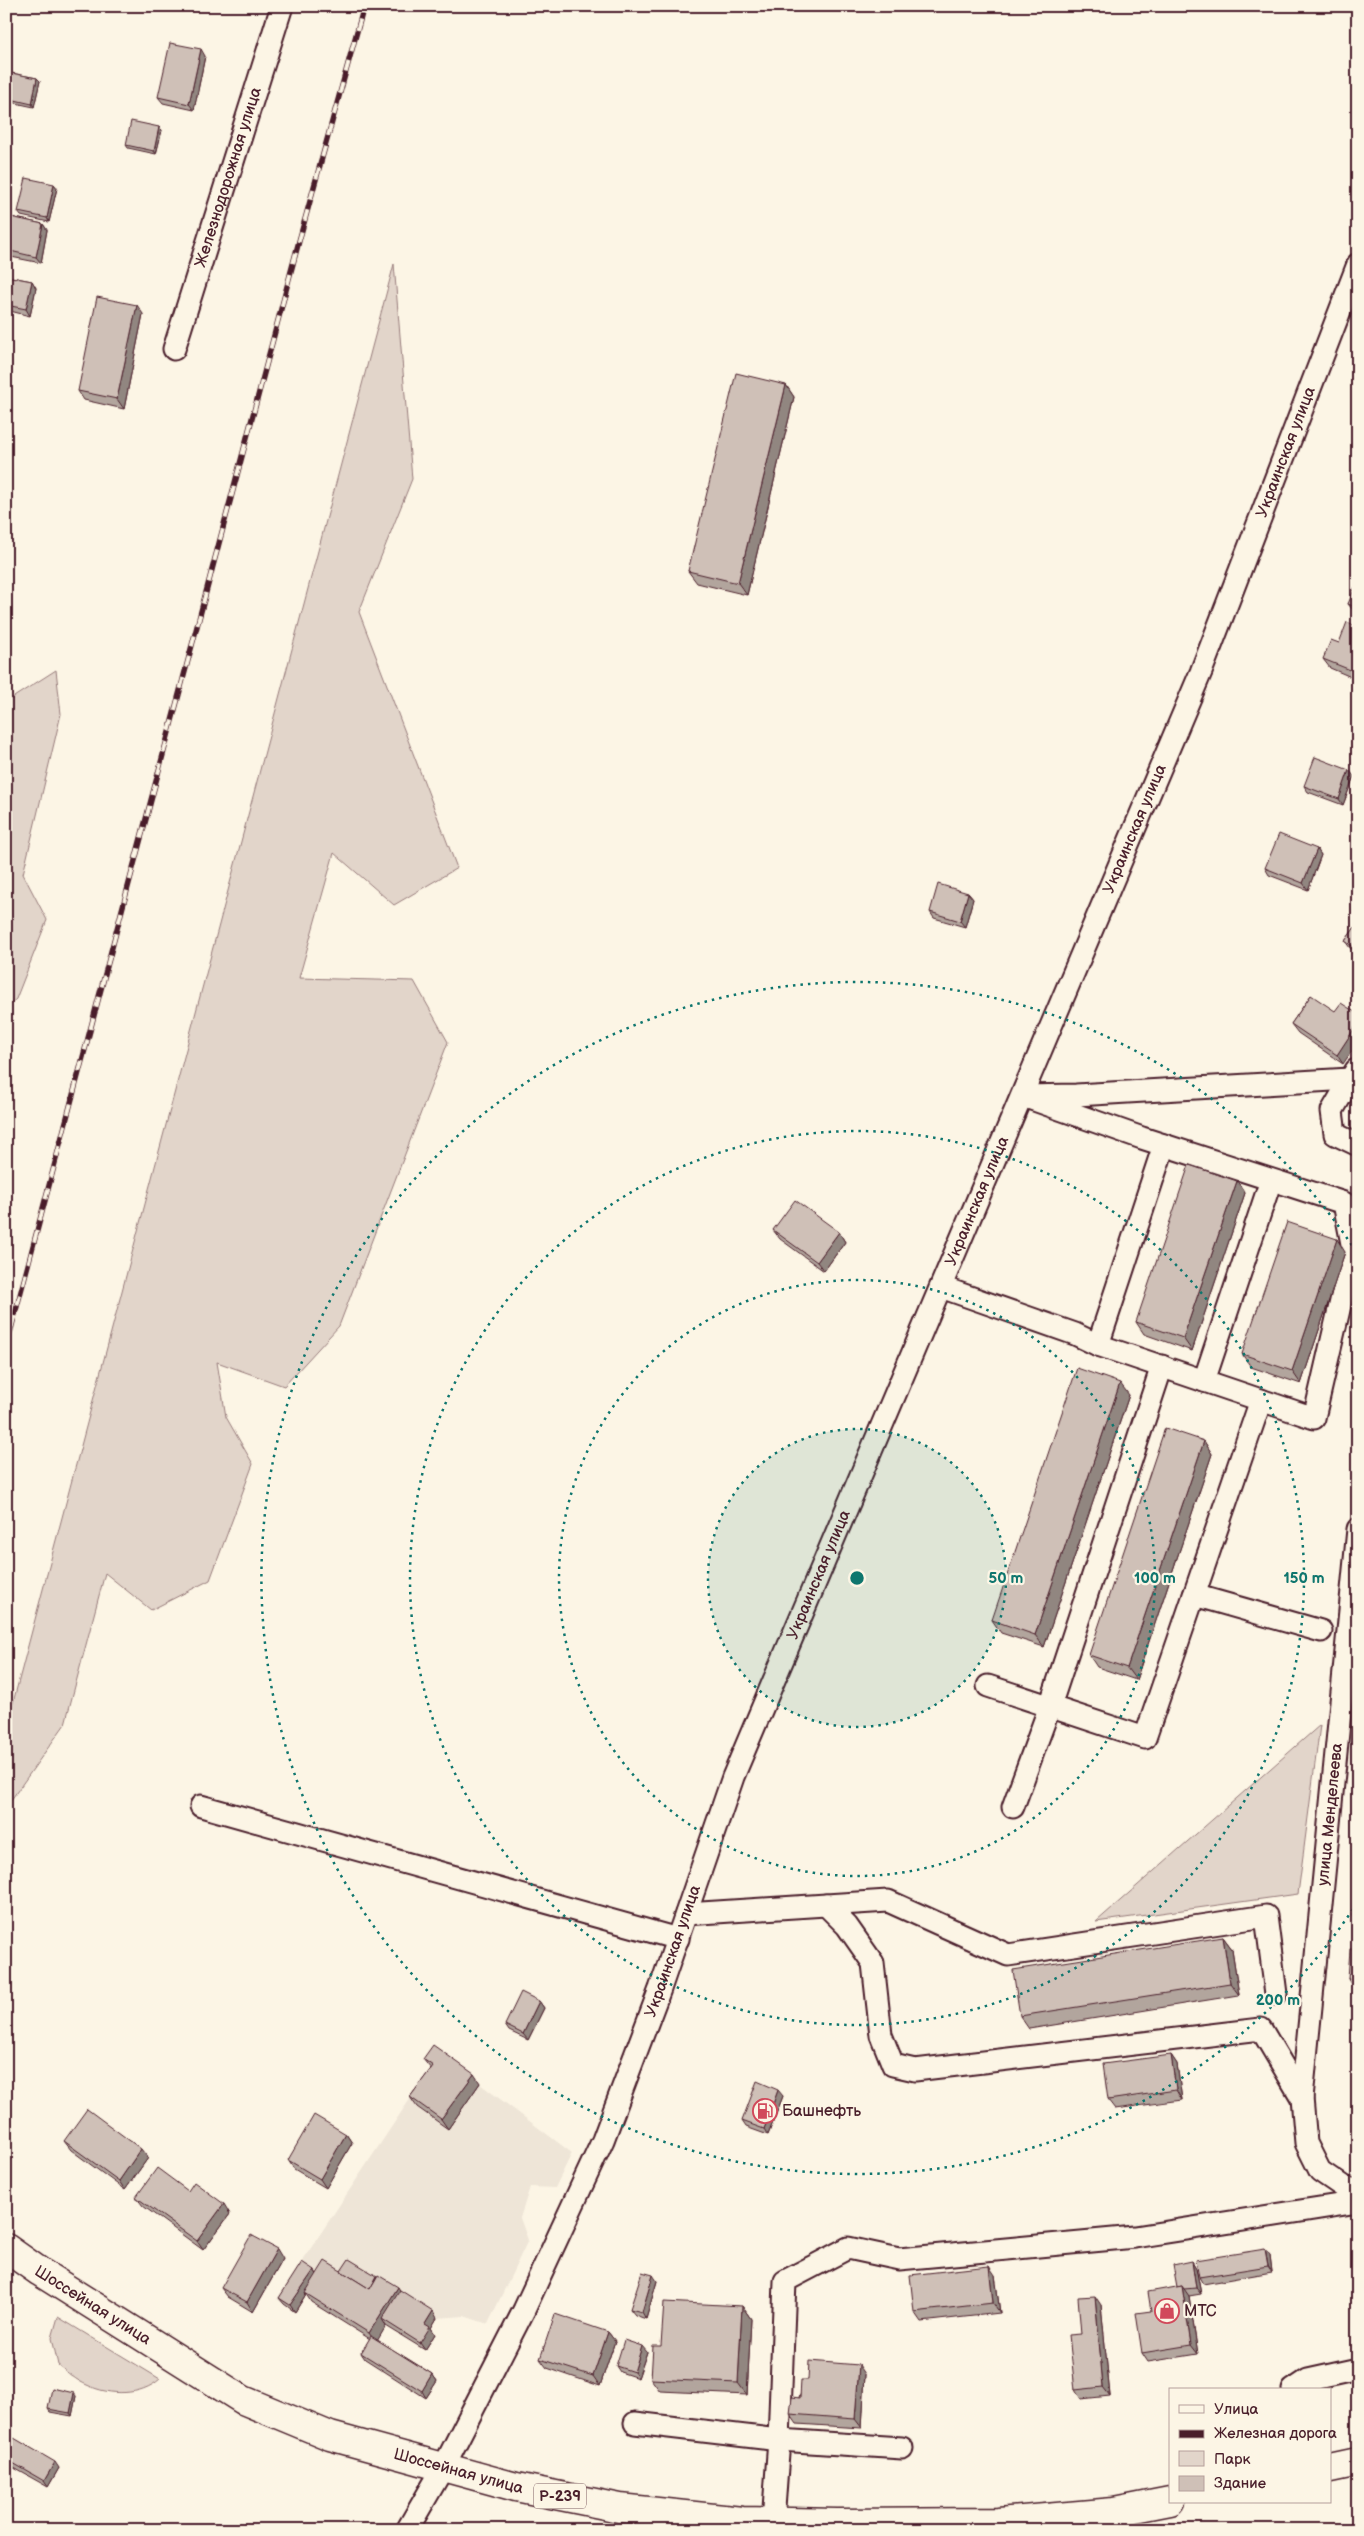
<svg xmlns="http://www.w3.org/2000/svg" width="1364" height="2536" font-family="'Balsamiq Sans',sans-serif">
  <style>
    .built { fill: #eee5d7 }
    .green { fill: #e2d5ca; stroke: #967a7a }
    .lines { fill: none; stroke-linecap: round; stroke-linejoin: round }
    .minor-casing { stroke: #4a1f2b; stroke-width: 25 }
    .highway-casing { stroke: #4a1f2b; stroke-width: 31 }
    .minor { stroke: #fcf5e5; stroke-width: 21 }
    .highway { stroke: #fcf5e5; stroke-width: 28 }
    .rail-casing { stroke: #4a1f2b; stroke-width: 5.5 }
    .rail { stroke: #fcf5e5; stroke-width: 4; stroke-dasharray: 11; stroke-linecap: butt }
    .wall { fill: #b2a59d; stroke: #4a1f2b }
    .shaded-wall { fill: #918680; stroke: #4a1f2b }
    .building { fill: #cfc0b7; stroke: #4a1f2b }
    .ring { fill: none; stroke: #0f766e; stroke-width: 2.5; stroke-dasharray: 2.5 5 }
    .labels { text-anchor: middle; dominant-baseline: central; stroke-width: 4.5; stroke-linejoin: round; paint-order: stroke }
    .shield { fill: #fcf5e5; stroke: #7f5f63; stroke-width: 1 }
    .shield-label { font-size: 15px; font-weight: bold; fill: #4a1f2b }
    .street-label { font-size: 16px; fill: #4a1f2b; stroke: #fcf5e5 }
    .poi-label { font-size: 16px; fill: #4a1f2b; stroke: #fcf5e5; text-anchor: start }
    .centre { fill: #0f766e; stroke: #fcf5e5; stroke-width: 2.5 }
    .ring-label { font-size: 15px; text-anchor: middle; font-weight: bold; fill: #0f766e; stroke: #fcf5e5; stroke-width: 4.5; stroke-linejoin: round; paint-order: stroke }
  </style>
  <rect width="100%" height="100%" fill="#fcf5e5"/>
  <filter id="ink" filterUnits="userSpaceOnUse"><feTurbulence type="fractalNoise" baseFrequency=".02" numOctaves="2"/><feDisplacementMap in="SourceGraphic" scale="10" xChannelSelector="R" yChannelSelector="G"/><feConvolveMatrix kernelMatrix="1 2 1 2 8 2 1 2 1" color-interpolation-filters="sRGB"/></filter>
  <g filter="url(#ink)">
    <path class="built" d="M440 2054 572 2153 555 2188 530 2187 520 2218 528 2240 488 2324 464 2316 437 2318 353 2265 345 2278 318 2276 295 2312 277 2299Z"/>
    <g class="green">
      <path d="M394 264 412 479 359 612 457 868 394 905 334 853 299 978 414 981 448 1042 339 1326 284 1386 217 1362 226 1417 253 1464 210 1580 151 1610 105 1573 65 1724 6 1807V1729Z"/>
      <path d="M56 670 61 714 23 874 47 920 16 999 6 1008V702Z"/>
      <path d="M1320 1725 1298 1894 1096 1922Z"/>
      <path d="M58 2317 160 2379C141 2396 110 2396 87 2385 77 2381 67 2372 58 2365L52 2338Z"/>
    </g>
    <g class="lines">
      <defs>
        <g id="minor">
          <path id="s1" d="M174 349 282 6"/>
          <path d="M1356 1070 1332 1111 1335 1134 1358 1145"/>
          <path d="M941 1287 1075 1334 1098 1345 1314 1418 1353 1249 1344 1203 1142 1138 1023 1096 1076 1095 1350 1079"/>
          <path d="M1098 1345 1164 1145"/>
          <path d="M1204 1381 1271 1180"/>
          <path d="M1194 1595 1321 1631"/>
          <path d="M988 1686 1145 1738 1261 1400"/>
          <path d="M201 1806 678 1939"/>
          <path d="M1013 1807 1050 1706 1162 1366"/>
          <path d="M826 1905 847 1926 873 1963 881 2035 893 2065 915 2070 1261 2029 1302 2098 1306 2143 1320 2171 1345 2188 1358 2190"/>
          <path d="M686 1914 888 1901 1008 1955 1266 1916 1276 1994"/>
          <path id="s2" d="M1302 2098 1358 1529"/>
          <path d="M1293 2390 1308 2380 1358 2369"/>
          <path d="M635 2423 779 2440 902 2448"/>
          <path d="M773 2522 779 2440 785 2281 848 2248 899 2259 1135 2237 1358 2202"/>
          <path id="s3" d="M407 2530 443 2468 524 2310 603 2140 660 1989 733 1777 1201 672 1358 264"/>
        </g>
        <g id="highway">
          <path id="s4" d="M6 2248 40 2272 243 2400 330 2436 516 2487 620 2508 742 2521 837 2523 998 2522 1114 2512 1170 2501"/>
          <path d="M1330 2468 1358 2462"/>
        </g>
      </defs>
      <use href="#minor" class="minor-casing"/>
      <use href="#highway" class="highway-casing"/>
      <use href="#minor" class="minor"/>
      <use href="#highway" class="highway"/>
      <defs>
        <path id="rail" d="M6 1348 299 241 364 6"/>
      </defs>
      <use href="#rail" class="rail-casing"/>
      <use href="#rail" class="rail"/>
    </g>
    <g class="wall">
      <path d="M205 56 194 110 163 103 158 97Z"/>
      <path d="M6 72 37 78 40 81 34 107 6 101Z"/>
      <path d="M159 127 162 130 156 154 128 148 126 145Z"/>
      <path d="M54 184 57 188 49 222 21 216 18 212Z"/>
      <path d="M6 216 43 224 47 230 41 263 6 256Z"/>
      <path d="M6 276 32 281 36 288 30 316 6 310Z"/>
      <path d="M143 314 124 409 84 400 78 391Z"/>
      <path d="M786 385 794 397 747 595 697 583 688 571Z"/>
      <path d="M1358 588V612L1353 610 1348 604Z"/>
      <path d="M1358 627V680L1330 668 1323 659 1339 643Z"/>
      <path d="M1354 776 1343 805 1308 792 1304 786Z"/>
      <path d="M1317 849 1321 855 1308 890 1269 875 1265 868Z"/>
      <path d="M968 893 973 899 965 927 934 918 930 912Z"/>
      <path d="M1358 923V953L1350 948 1345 941Z"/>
      <path d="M1311 995 1343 1064 1298 1033 1291 1024Z"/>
      <path d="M1237 1181 1245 1193 1192 1351 1144 1334 1136 1322Z"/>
      <path d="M773 1230 839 1232 845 1242 824 1271 780 1239Z"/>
      <path d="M1345 1252 1301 1384 1251 1367 1242 1354Z"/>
      <path d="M1129 1395 1044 1647 1001 1633 992 1620Z"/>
      <path d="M1204 1441 1212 1454 1136 1680 1097 1667 1089 1655Z"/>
      <path d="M1358 1888V1923L1356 1922 1352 1916Z"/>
      <path d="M1223 1937 1232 1949 1239 1995 1029 2029 1020 2016Z"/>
      <path d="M1358 1949V1986H1352L1348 1979Z"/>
      <path d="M539 2001 544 2008 528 2040 509 2031 505 2025Z"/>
      <path d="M1171 2055 1177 2064 1182 2100 1115 2109 1108 2100Z"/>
      <path d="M423 2059 480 2083 448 2129 417 2107 410 2097 431 2069Z"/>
      <path d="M783 2096 768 2135 746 2127 742 2121Z"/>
      <path d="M346 2134 352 2143 326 2188 294 2169 288 2160Z"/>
      <path d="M64 2141 148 2158 125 2190 71 2150Z"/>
      <path d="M188 2191 230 2214 203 2250 143 2206 136 2197Z"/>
      <path d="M1270 2255 1272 2272 1203 2284 1199 2277Z"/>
      <path d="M283 2259 253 2312 228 2297 221 2288Z"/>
      <path d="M1192 2261 1196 2268 1201 2294 1189 2296 1198 2354 1148 2362 1142 2353 1177 2287Z"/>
      <path d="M314 2270 317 2274 341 2271 400 2291 437 2318 431 2328 435 2334 425 2350 386 2326 377 2340 432 2374 437 2381 426 2398 365 2359 361 2353 370 2339 311 2302 306 2294 295 2312 284 2304 279 2298Z"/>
      <path d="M995 2275 1000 2313 921 2322 914 2312Z"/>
      <path d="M657 2281 646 2319 635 2315 630 2309Z"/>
      <path d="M1101 2305 1110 2396 1081 2399 1075 2390 1081 2334Z"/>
      <path d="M742 2306 751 2319 747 2395 660 2391 651 2379 661 2346Z"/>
      <path d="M608 2332 615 2341 600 2386 547 2368 540 2359Z"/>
      <path d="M647 2352 638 2378 620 2372 616 2366Z"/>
      <path d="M865 2374 862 2428 797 2424 790 2414 808 2380Z"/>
      <path d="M76 2396 72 2416 50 2412 48 2409Z"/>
      <path d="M6 2451 59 2468 48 2487 7 2464 6 2463Z"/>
    </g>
    <g class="shaded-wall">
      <path d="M201 49 205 56 194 110 189 104Z"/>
      <path d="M37 78 40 81 34 107 32 104Z"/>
      <path d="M159 127 162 130 156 154 154 151Z"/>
      <path d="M54 184 57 188 49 222 47 218Z"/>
      <path d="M43 224 47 230 41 263 36 257Z"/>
      <path d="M32 281 36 288 30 316 26 309Z"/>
      <path d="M137 305 143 314 124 409 117 399Z"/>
      <path d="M786 385 794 397 747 595 738 583Z"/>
      <path d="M1349 770 1354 776 1343 805 1339 799Z"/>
      <path d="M1317 849 1321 855 1308 890 1303 883Z"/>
      <path d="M968 893 973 899 965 927 960 921Z"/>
      <path d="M1358 1023V1042L1343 1064 1337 1055Z"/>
      <path d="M1237 1181 1245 1193 1192 1351 1183 1338Z"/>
      <path d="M839 1232 845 1242 824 1271 817 1262Z"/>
      <path d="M1337 1239 1345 1252 1301 1384 1292 1371Z"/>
      <path d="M1120 1383 1129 1395 1044 1647 1035 1635Z"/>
      <path d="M1204 1441 1212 1454 1136 1680 1127 1668Z"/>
      <path d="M1223 1937 1232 1949 1239 1995 1230 1983Z"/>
      <path d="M539 2001 544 2008 528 2040 523 2034Z"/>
      <path d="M1171 2055 1177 2064 1182 2100 1176 2090Z"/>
      <path d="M474 2074 480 2083 448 2129 441 2119Z"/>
      <path d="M778 2090 783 2096 768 2135 764 2129Z"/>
      <path d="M346 2134 352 2143 326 2188 320 2179Z"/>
      <path d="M141 2149 148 2158 125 2190 119 2181Z"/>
      <path d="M224 2204 230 2214 203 2250 197 2241Z"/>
      <path d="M277 2249 283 2259 253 2312 247 2302Z"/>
      <path d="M1265 2249 1270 2255 1272 2272 1268 2266Z"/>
      <path d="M1192 2261 1196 2268 1201 2294 1196 2288Z"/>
      <path d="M989 2266 995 2275 1000 2313 993 2303Z"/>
      <path d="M314 2270 318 2276 305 2293 306 2294 295 2312 290 2305Z"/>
      <path d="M653 2275 657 2281 646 2319 642 2312Z"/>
      <path d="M1182 2286 1189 2296 1198 2354 1191 2345Z"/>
      <path d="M398 2287 404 2297 382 2319 386 2326 376 2343 369 2333Z"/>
      <path d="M1095 2296 1101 2305 1110 2396 1103 2387Z"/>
      <path d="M742 2306 751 2319 747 2395 738 2383Z"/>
      <path d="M433 2311 437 2318 431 2328 435 2334 425 2350 420 2343 425 2324Z"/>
      <path d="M608 2332 615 2341 600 2386 593 2376Z"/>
      <path d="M642 2346 647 2352 638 2378 634 2372Z"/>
      <path d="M859 2365 865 2374 862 2428 855 2419Z"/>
      <path d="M432 2374 437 2381 426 2398 422 2391Z"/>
      <path d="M74 2393 76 2396 72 2416 70 2413Z"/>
      <path d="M55 2462 59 2468 48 2487 44 2481Z"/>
    </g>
    <g class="building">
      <path d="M170 43 201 49 189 104 158 97Z"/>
      <path d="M6 72 37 78 32 104 6 98Z"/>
      <path d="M131 121 159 127 154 151 126 145Z"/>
      <path d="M26 178 54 184 47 218 18 212Z"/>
      <path d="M6 216 43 224 36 257 6 250Z"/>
      <path d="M6 276 32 281 26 309 6 305Z"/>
      <path d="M97 297 137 305 117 399 78 391Z"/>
      <path d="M736 373 786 385 738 583 688 571Z"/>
      <path d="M1355 587 1358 588V608L1348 604Z"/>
      <path d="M1347 622 1358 627V673L1323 659 1331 640 1339 643Z"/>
      <path d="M1315 757 1349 770 1339 799 1304 786Z"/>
      <path d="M1279 834 1317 849 1303 883 1265 868Z"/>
      <path d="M938 884 968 893 960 921 930 912Z"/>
      <path d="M1358 923V950L1345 941Z"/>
      <path d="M1311 995 1335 1011 1341 1003 1358 1014V1023L1337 1055 1291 1024Z"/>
      <path d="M1189 1165 1237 1181 1183 1338 1136 1322Z"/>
      <path d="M795 1200 839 1232 817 1262 773 1230Z"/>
      <path d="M1287 1222 1337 1239 1292 1371 1242 1354Z"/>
      <path d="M1077 1368 1120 1383 1035 1635 992 1620Z"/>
      <path d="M1165 1428 1204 1441 1127 1668 1089 1655Z"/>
      <path d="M1355 1888H1358V1917L1352 1916Z"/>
      <path d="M1223 1937 1230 1983 1020 2016 1013 1970Z"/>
      <path d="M1350 1949H1358V1980L1348 1979Z"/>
      <path d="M521 1992 539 2001 523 2034 505 2025Z"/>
      <path d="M433 2045 474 2074 441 2119 410 2097 433 2066 423 2059Z"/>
      <path d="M1171 2055 1176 2090 1108 2100 1103 2064Z"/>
      <path d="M757 2081 778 2090 764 2129 742 2121Z"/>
      <path d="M87 2109 141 2149 119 2181 64 2141Z"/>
      <path d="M314 2115 346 2134 320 2179 288 2160Z"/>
      <path d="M157 2168 188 2191 194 2182 224 2204 197 2241 136 2197Z"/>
      <path d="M251 2235 277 2249 247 2302 221 2288Z"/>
      <path d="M1265 2249 1268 2266 1199 2277 1196 2260Z"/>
      <path d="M349 2259 377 2276 370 2289 341 2271Z"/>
      <path d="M325 2261 370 2289 378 2275 398 2287 369 2333 305 2293Z"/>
      <path d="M1192 2261 1196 2288 1184 2289 1182 2286 1177 2287 1173 2265Z"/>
      <path d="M302 2262 314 2270 290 2305 279 2298Z"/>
      <path d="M989 2266 993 2303 914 2312 910 2275Z"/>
      <path d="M642 2272 653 2275 642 2312 630 2309Z"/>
      <path d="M1182 2286 1191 2345 1142 2353 1136 2313 1151 2311 1148 2292Z"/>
      <path d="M400 2290 433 2311 425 2324 430 2327 420 2343 382 2319Z"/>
      <path d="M1095 2296 1103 2387 1075 2390 1069 2335 1081 2334 1078 2297Z"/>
      <path d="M664 2302 742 2306 738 2383 651 2379 653 2346H661Z"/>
      <path d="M555 2314 608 2332 593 2376 540 2359Z"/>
      <path d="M371 2336 432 2374 422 2391 361 2353Z"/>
      <path d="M624 2340 642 2346 634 2372 616 2366Z"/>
      <path d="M809 2361 859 2365 855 2419 790 2414 792 2397 800 2398 801 2380H808Z"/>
      <path d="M52 2388 74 2393 70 2413 48 2409Z"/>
      <path d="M14 2438 55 2462 44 2481 6 2459V2451Z"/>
    </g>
  </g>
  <circle cx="857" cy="1578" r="149" fill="#0f766e" fill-opacity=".12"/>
  <g class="ring">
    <circle cx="857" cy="1578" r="149"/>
    <circle cx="857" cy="1578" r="298"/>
    <circle cx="857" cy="1578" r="447"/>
    <path d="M1357 1903A596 596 0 1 1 1357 1253"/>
  </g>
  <defs>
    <symbol id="fuel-ring" viewBox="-11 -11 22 22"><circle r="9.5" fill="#fcf5e5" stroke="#d1495b" stroke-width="1.5"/><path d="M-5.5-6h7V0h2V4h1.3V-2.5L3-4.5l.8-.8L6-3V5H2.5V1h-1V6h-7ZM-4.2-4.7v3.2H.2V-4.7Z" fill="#d1495b"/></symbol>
    <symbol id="shop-ring" viewBox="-11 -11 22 22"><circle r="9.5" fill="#fcf5e5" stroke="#d1495b" stroke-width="1.5"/><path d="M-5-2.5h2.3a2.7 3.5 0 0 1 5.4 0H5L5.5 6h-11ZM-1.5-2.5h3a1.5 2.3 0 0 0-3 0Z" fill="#d1495b"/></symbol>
  </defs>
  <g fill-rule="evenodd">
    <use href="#fuel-ring" x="751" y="2097" width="28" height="28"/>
    <use href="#shop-ring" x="1153" y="2297" width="28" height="28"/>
  </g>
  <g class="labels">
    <rect class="shield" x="534" y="2483.5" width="52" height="25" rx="4"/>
    <g class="shield-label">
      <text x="560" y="2496">Р-239</text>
    </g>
    <g class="street-label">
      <text stroke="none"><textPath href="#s1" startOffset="180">Железнодорожная улица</textPath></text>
      <text stroke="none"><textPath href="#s3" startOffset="2258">Украинская улица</textPath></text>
      <text stroke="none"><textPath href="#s3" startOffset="1852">Украинская улица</textPath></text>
      <text stroke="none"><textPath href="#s3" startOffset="1448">Украинская улица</textPath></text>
      <text stroke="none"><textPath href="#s3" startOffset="1042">Украинская улица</textPath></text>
      <text stroke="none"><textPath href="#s2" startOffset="285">улица Менделеева</textPath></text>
      <text stroke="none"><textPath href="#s3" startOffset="638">Украинская улица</textPath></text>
      <text stroke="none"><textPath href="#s4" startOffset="104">Шоссейная улица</textPath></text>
      <text stroke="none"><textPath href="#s4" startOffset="509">Шоссейная улица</textPath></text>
    </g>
    <g class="poi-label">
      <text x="782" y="2111">Башнефть</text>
      <text x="1184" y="2311">МТС</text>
    </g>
  </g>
  <circle cx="857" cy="1578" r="8" class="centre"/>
  <g class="ring-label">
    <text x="1006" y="1583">50 m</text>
    <text x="1155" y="1583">100 m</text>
    <text x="1304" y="1583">150 m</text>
    <text x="1278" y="2005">200 m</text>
  </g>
  <rect width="1364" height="2536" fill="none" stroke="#fcf5e5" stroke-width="25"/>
  <rect x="12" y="12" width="1339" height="2511" fill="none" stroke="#4a1f2b" stroke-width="2" filter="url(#ink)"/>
  <rect x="1169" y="2388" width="162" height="115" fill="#fcf5e5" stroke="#b59f9b"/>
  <rect x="1179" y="2405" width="25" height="8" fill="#fcf5e5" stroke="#b59f9b"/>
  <text x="1214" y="2414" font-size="15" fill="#4a1f2b">Улица</text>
  <rect x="1179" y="2430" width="25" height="8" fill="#4a1f2b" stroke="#b59f9b"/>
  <text x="1214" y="2438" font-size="15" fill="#4a1f2b">Железная дорога</text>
  <rect x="1179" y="2451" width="25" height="15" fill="#e2d5ca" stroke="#b59f9b"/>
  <text x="1214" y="2464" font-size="15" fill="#4a1f2b">Парк</text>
  <rect x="1179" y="2476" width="25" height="15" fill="#cfc0b7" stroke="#b59f9b"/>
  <text x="1214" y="2488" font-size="15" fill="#4a1f2b">Здание</text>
</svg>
